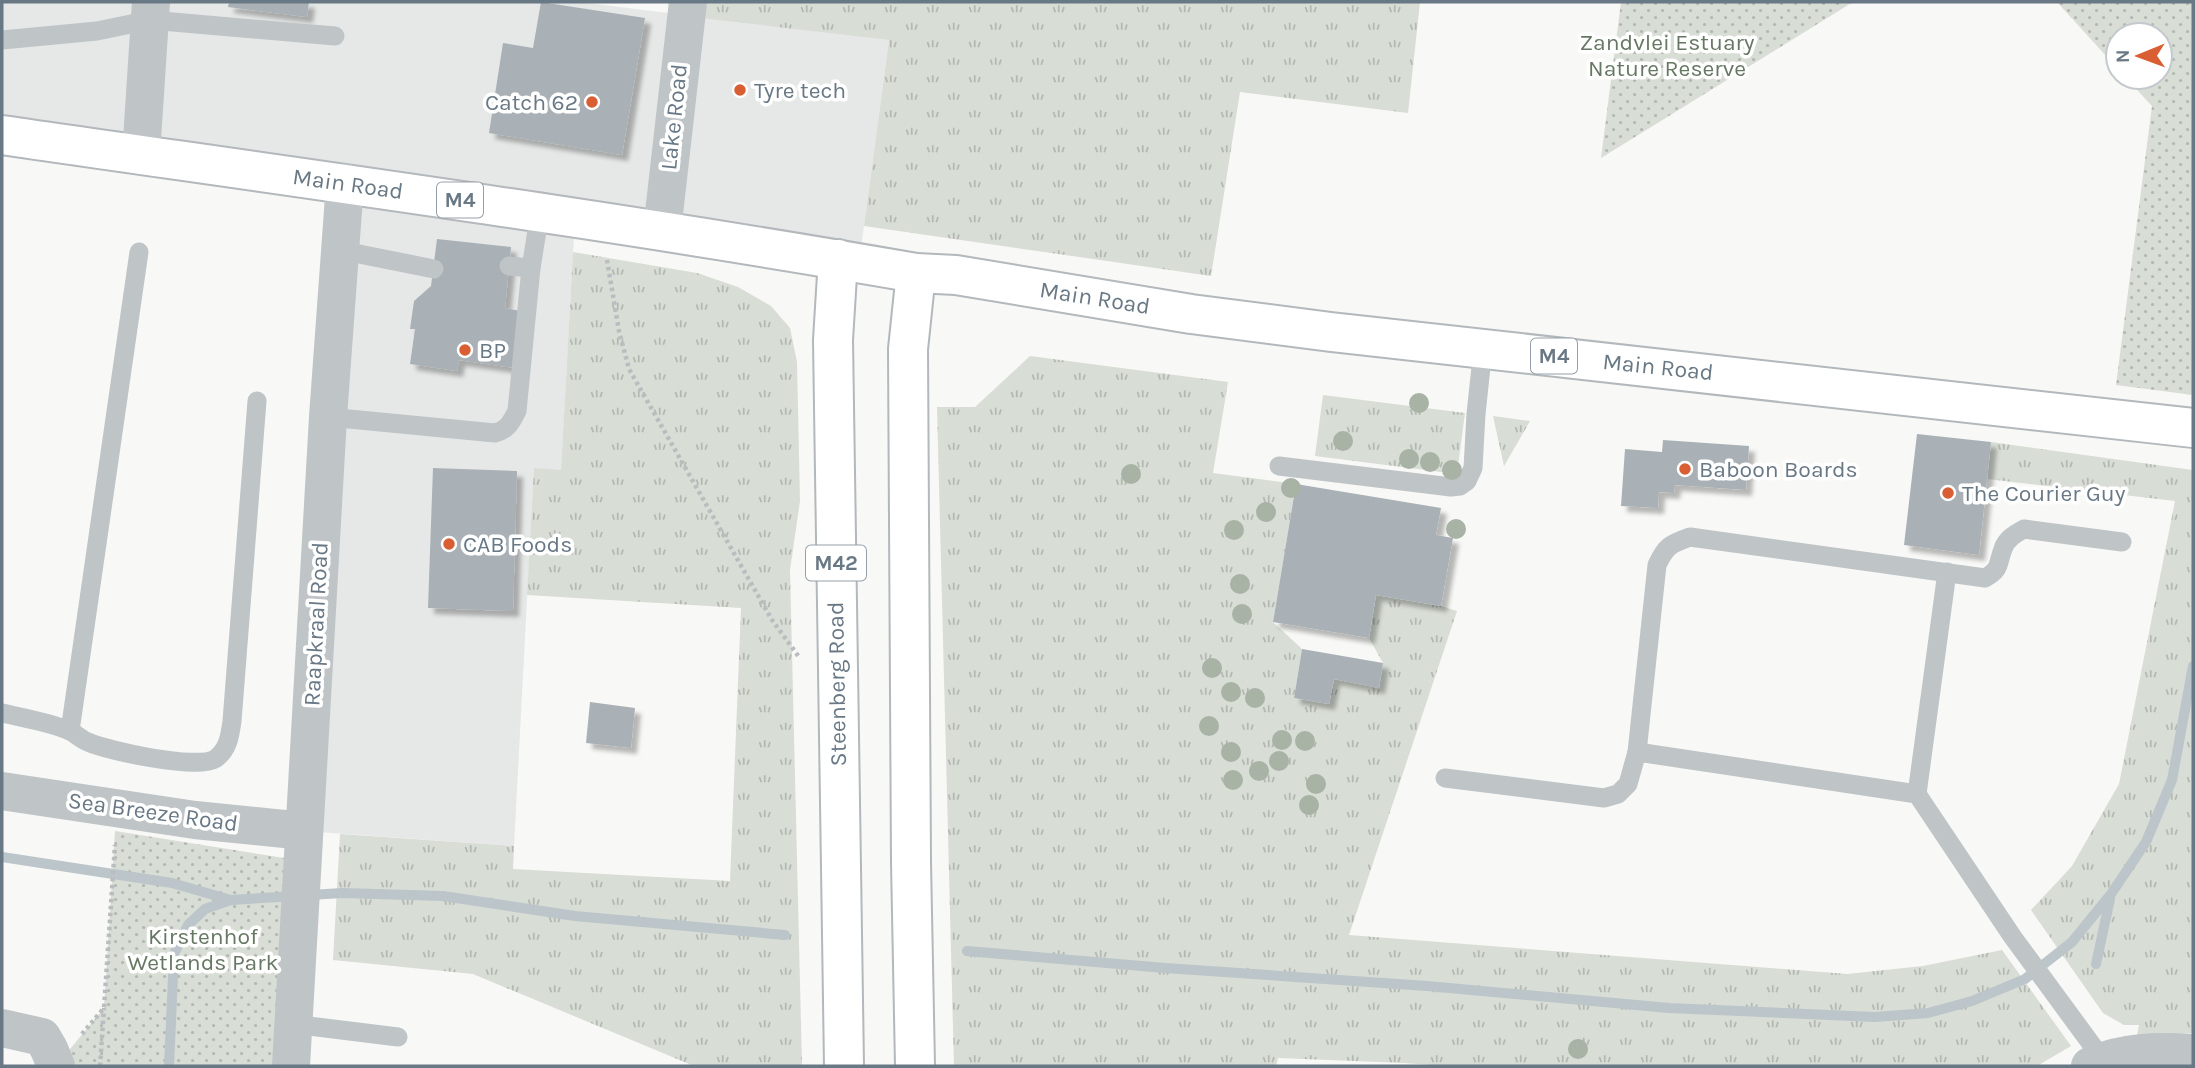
<svg xmlns="http://www.w3.org/2000/svg" width="2195" height="1068" font-family="Karla,sans-serif">
  <style>
    .built { fill: #e6e7e7 }
    .grass { fill: url(#grass-tufts) }
    .park { fill: url(#park-dots) }
    .lines { fill: none; stroke-linecap: round; stroke-linejoin: round }
    .stream { stroke: #bbc5ca; stroke-width: 10 }
    .building { fill: #a9b1b6; filter: url(#shadow) }
    .primary-casing { stroke: #b3b8bc; stroke-width: 42 }
    .path { stroke: #babdbf; stroke-width: 4.5; stroke-dasharray: 3.5 3.5; stroke-linecap: butt }
    .lane { stroke: #bfc4c7; stroke-width: 19 }
    .street { stroke: #bfc4c7; stroke-width: 38 }
    .primary { stroke: #fff; stroke-width: 38 }
    .tree { fill: #a8b2a5 }
    .poi-dot { fill: #da5e34; stroke: #fff; stroke-width: 2.5 }
    .labels { text-anchor: middle; dominant-baseline: central; stroke-width: 7; stroke-linejoin: round; paint-order: stroke }
    .shield { fill: #fff; stroke: #96a0aa; stroke-width: 2 }
    .shield-label { font-size: 21px; font-weight: bold; fill: #697885 }
    .park-label { font-size: 23px; fill: #667863; stroke: #fff }
    .poi-label { font-size: 23px; fill: #697885; stroke: #fff; text-anchor: start }
    .street-label { font-size: 23px; fill: #697885; stroke: #fff }
  </style>
  <defs>
    <pattern id="grass-tufts" width="24" height="20" patternUnits="userSpaceOnUse" patternTransform="scale(1.75)"><rect width="24" height="20" fill="#d8ddd5"/><path d="M3 7l-1-3M5 7V3M7 7l1-3M15 17l-1-3M17 17v-4M19 17l1-3" fill="none" stroke="#b3b8b2"/></pattern>
    <pattern id="park-dots" width="8" height="8" patternUnits="userSpaceOnUse" patternTransform="scale(1.75)"><rect width="8" height="8" fill="#d8ddd5"/><path d="M2 2h.1M6 6h.1" fill="none" stroke="#b3b8b2" stroke-width="1.8" stroke-linecap="round"/></pattern>
    <filter id="shadow"><feDropShadow dx="6" dy="6" stdDeviation="2" flood-color="#0004"/></filter>
  </defs>
  <rect width="100%" height="100%" fill="#f8f8f6"/>
  <path class="built" d="M2 2H579L889 40 859 263 575 218 561 471 534 468 514 846 304 831 345 183 2 135Z"/>
  <g class="grass">
    <path d="M703 2H1420L1408 113 1240 92 1211 276 864 226 889 40 701 18Z"/>
    <path d="M573 252 697 273 738 287 771 306 790 328 797 362 800 501 790 570 802 1066H694L473 974 333 960 340 834 514 846 513 869 730 881 741 608 527 595 534 468 561 470Z"/>
    <path d="M1030 356 1228 382 1213 473 1296 484 1273 622 1302 649 1294 698 1329 704 1334 679 1379 687 1383 663 1369 638 1376 595 1441 606 1457 611 1349 935 1847 974 1923 966 2002 950 2071 1046 2037 1066H1446L1404 1063 1278 1058 1276 1066H954L937 407H975Z"/>
    <path d="M1323 395 1465 413 1457 474 1315 456Z"/>
    <path d="M1493 416 1530 421 1504 466Z"/>
    <path d="M1991 442 2193 470V1033L2137 1036 2139 1025H2124L2103 1013 2031 910 2072 866 2119 784 2175 501 1987 479Z"/>
  </g>
  <g class="park">
    <path d="M1621 2H1853L1601 158Z"/>
    <path d="M2057 2H2193V395L2116 385 2152 106 2125 77H2160V35H2118V69Z"/>
    <path d="M115 831 303 861 291 1066H56L104 1008Z"/>
  </g>
  <g class="lines">
    <g class="stream">
      <path d="M2 857 172 883 231 900"/>
      <path d="M967 951 1165 968 1427 986 1669 1008 1875 1017 1928 1013 1972 1001 2025 979 2072 942 2111 894 2146 842 2172 780 2193 666"/>
      <path d="M2096 964 2110 899"/>
      <path d="M169 1066 174 954 188 925 205 909 231 900 342 893 443 896 575 916 785 935"/>
    </g>
  </g>
  <g class="building">
    <path d="M229 2H309L307 17 228 7Z"/>
    <path d="M541 2 645 18 622 155 489 133 503 43 533 48Z"/>
    <path d="M437 239 511 247 505 308 520 311 515 368 459 360 457 371 410 364 415 329H410L414 301 431 286Z"/>
    <path d="M1917 434 1991 442 1979 555 1904 545Z"/>
    <path d="M1663 440 1749 446 1746 490 1675 485 1674 493 1659 492 1658 508 1621 506 1625 449 1662 452Z"/>
    <path d="M433 468 517 471 513 611 428 608Z"/>
    <path d="M1296 484 1441 508 1436 535 1453 538 1441 606 1376 595 1369 638 1273 622Z"/>
    <path d="M1302 649 1383 663 1379 688 1334 679 1329 704 1294 698Z"/>
    <path d="M590 702 635 708 631 748 586 743Z"/>
  </g>
  <g class="lines">
    <defs>
      <g id="primary">
        <path d="M2 135C307 179 612 220 916 273L956 275 1191 314 1331 332 2193 428"/>
        <path d="M838 259 833 340 844 1066"/>
        <path d="M915 1066 911 862 908 349 916 273"/>
      </g>
    </defs>
    <use href="#primary" class="primary-casing"/>
    <g class="path">
      <path d="M607 260 619 331 629 369 772 620 799 657"/>
      <path d="M82 1034 104 1008 115 845"/>
      <path d="M100 1066 104 1008"/>
    </g>
    <g class="lane">
      <path d="M2 40 97 31 150 20 335 36"/>
      <path d="M339 250 434 269"/>
      <path d="M509 266 531 268 540 212"/>
      <path d="M328 417 495 433C508 430 511 422 517 411L531 268"/>
      <path d="M1279 466 1451 487 1460 486 1467 481 1473 468 1476 414 1483 348"/>
      <path d="M2 713C24 718 49 722 70 731 76 734 82 740 88 742 108 751 197 770 215 759 228 750 230 736 232 721L257 401"/>
      <path d="M70 731 139 252"/>
      <path d="M1637 752 1917 794 2012 936 2103 1060"/>
      <path d="M1445 778 1604 798 1618 794 1628 784 1637 752 1657 565C1666 546 1670 544 1690 537L1985 578C2001 569 1997 565 2003 549 2006 539 2015 534 2024 529L2122 542"/>
      <path d="M1917 794 1947 572"/>
      <path d="M293 1024 398 1037"/>
    </g>
    <g class="street">
      <path d="M141 155 151 2"/>
      <path d="M662 231 688 2"/>
      <path d="M2 791 195 820 304 831"/>
      <path d="M2 1028 42 1037 49 1049 56 1066"/>
      <path d="M291 1066 328 417 345 183"/>
      <path d="M2090 1066C2122 1051 2158 1051 2193 1053"/>
    </g>
    <use href="#primary" class="primary"/>
  </g>
  <g class="tree">
    <circle cx="1419" cy="403" r="10"/>
    <circle cx="1343" cy="441" r="10"/>
    <circle cx="1409" cy="459" r="10"/>
    <circle cx="1430" cy="462" r="10"/>
    <circle cx="1452" cy="470" r="10"/>
    <circle cx="1131" cy="474" r="10"/>
    <circle cx="1291" cy="488" r="10"/>
    <circle cx="1266" cy="512" r="10"/>
    <circle cx="1456" cy="529" r="10"/>
    <circle cx="1234" cy="530" r="10"/>
    <circle cx="1240" cy="584" r="10"/>
    <circle cx="1242" cy="614" r="10"/>
    <circle cx="1212" cy="668" r="10"/>
    <circle cx="1231" cy="692" r="10"/>
    <circle cx="1255" cy="698" r="10"/>
    <circle cx="1209" cy="726" r="10"/>
    <circle cx="1282" cy="740" r="10"/>
    <circle cx="1305" cy="741" r="10"/>
    <circle cx="1231" cy="752" r="10"/>
    <circle cx="1279" cy="761" r="10"/>
    <circle cx="1259" cy="771" r="10"/>
    <circle cx="1233" cy="780" r="10"/>
    <circle cx="1316" cy="784" r="10"/>
    <circle cx="1309" cy="805" r="10"/>
    <circle cx="1578" cy="1049" r="10"/>
  </g>
  <g class="poi-dot">
    <circle cx="740" cy="90" r="7"/>
    <circle cx="592" cy="102" r="7"/>
    <circle cx="465" cy="350" r="7"/>
    <circle cx="1685" cy="469" r="7"/>
    <circle cx="1948" cy="493" r="7"/>
    <circle cx="449" cy="544" r="7"/>
  </g>
  <g class="labels">
    <g class="shield">
      <rect x="437" y="182.5" width="46" height="35" rx="5"/>
      <rect x="1531" y="338.5" width="46" height="35" rx="5"/>
      <rect x="806" y="545.5" width="60" height="35" rx="5"/>
    </g>
    <g class="shield-label">
      <text x="460" y="200">M4</text>
      <text x="1554" y="356">M4</text>
      <text x="836" y="563">M42</text>
    </g>
    <g class="park-label">
      <text x="1667" y="42">Zandvlei Estuary<tspan x="1667" dy="26">Nature Reserve</tspan></text>
      <text x="203" y="936">Kirstenhof<tspan x="203" dy="26">Wetlands Park</tspan></text>
    </g>
    <g class="poi-label">
      <text x="754" y="90">Tyre tech</text>
      <text x="578" y="102" text-anchor="end">Catch 62</text>
      <text x="479" y="350">BP</text>
      <text x="1699" y="469">Baboon Boards</text>
      <text x="1962" y="493">The Courier Guy</text>
      <text x="463" y="544">CAB Foods</text>
    </g>
    <g class="street-label">
      <text transform="translate(674 117) rotate(-84)">Lake Road</text>
      <text transform="translate(348 184) rotate(8)">Main Road</text>
      <text transform="translate(1095 298) rotate(9)">Main Road</text>
      <text transform="translate(1658 367) rotate(6)">Main Road</text>
      <text transform="translate(316 624) rotate(-87)">Raapkraal Road</text>
      <text transform="translate(837 684) rotate(-91)">Steenberg Road</text>
      <text transform="translate(153 812) rotate(8)">Sea Breeze Road</text>
    </g>
  </g>
  <rect width="2195" height="1068" fill="none" stroke="#697885" stroke-width="7"/>
  <g transform="translate(2139 56) rotate(269)"><circle r="33" fill="#ffffff" stroke="#c3c9ce" stroke-width="2"/>
  <path d="M0-5L12 26L0 18L-12 26Z" fill="#da5e34"/>
  <text y="-10" font-size="19" font-weight="bold" text-anchor="middle" fill="#697885">N</text>
  </g>
</svg>
